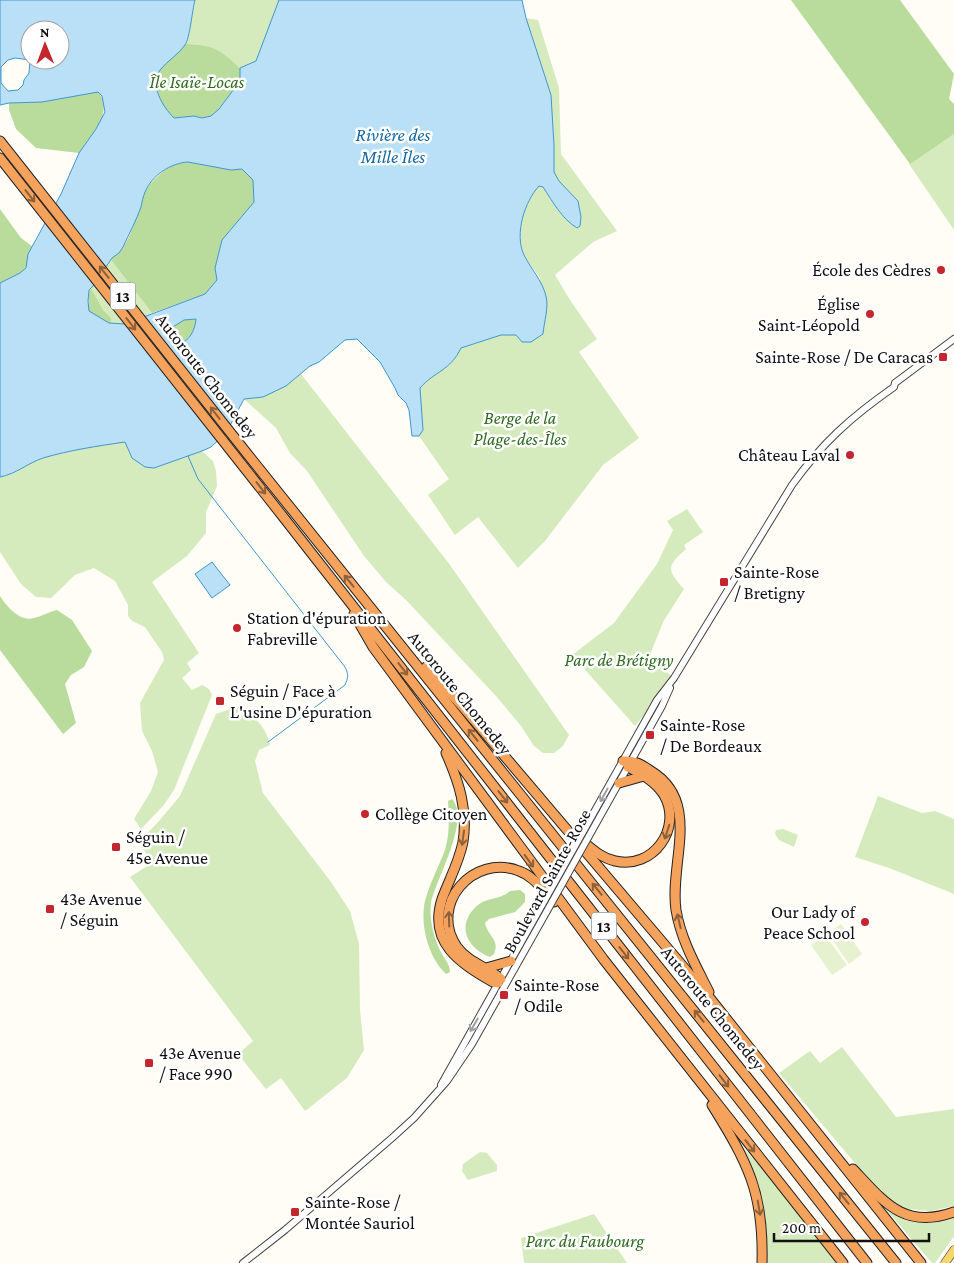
<svg xmlns="http://www.w3.org/2000/svg" width="954" height="1263" font-family="'Crimson Pro',serif">
  <style>
    .green { fill: #d5ebbd }
    .forest { fill: #b9dc9c }
    .pitch { fill: #e6f2cf }
    .water { fill: #b9e0f7; stroke: #3f96cf; fill-rule: evenodd }
    .lines { fill: none; stroke-linecap: round; stroke-linejoin: round }
    .stream { stroke: #3f96cf; stroke-width: 1 }
    .minor-casing { stroke: #444; stroke-width: 8 }
    .major-casing { stroke: #222; stroke-width: 9 }
    .highway-casing { stroke: #222; stroke-width: 11 }
    .minor { stroke: #fff; stroke-width: 6 }
    .major { stroke: #f9d66b; stroke-width: 8 }
    .highway { stroke: #f5a25d; stroke-width: 9 }
    .minor-bridge-casing { stroke: #444; stroke-width: 8; stroke-linecap: butt }
    .minor-bridge { stroke: #fff; stroke-width: 6 }
    .oneway { stroke: #8e613b }
    .oneway2 { stroke: #a0a0a0 }
    .poi-dot { fill: #c4262e; stroke: #fff; stroke-width: 2 }
    .labels { text-anchor: middle; dominant-baseline: central; stroke-width: 5; stroke-linejoin: round; paint-order: stroke }
    .shield { fill: #fff; stroke: #585858; stroke-width: 1 }
    .shield-label { font-size: 16px; font-weight: bold; fill: #111 }
    .park-label { font-size: 18px; font-style: italic; fill: #2f6b1f; stroke: #fff }
    .poi-label { font-size: 18px; fill: #111; stroke: #fff; text-anchor: start }
    .street-label { font-size: 18px; fill: #111; stroke: #fff }
    .water-label { font-size: 19px; font-style: italic; fill: #1768a6; stroke: #fff }
  </style>
  <rect width="100%" height="100%" fill="#fffdf5"/>
  <g class="green">
    <path d="M195 0H279L256 61 240 68C220 49 214 45 186 44Z"/>
    <path d="M526 18 538 20 559 88 561 154 617 231 593 242 555 275 570 300 597 339 579 352 639 438 603 465 545 541 518 568 478 517 455 535 428 495 449 479 419 436 423 430 420 388C435 371 450 371 461 348L501 335H516L522 342H531L540 278C535 270 526 261 523 252 516 229 524 203 539 185L543 187 559 212 576 228 580 226 578 201 559 181 554 172V145L551 95Z"/>
    <path d="M954 134V230L909 164Z"/>
    <path d="M111 260 152 313 145 317 106 267Z"/>
    <path d="M94 285 125 324H111V318L103 311 91 288Z"/>
    <path d="M301 374 450 565 569 735 563 746 554 753H543L534 746 521 726 496 696 406 600 386 582 364 556 307 471 290 453 276 428 244 399C269 396 282 389 301 374Z"/>
    <path d="M125 442 132 458 154 468 202 451 213 461 216 471 217 486 206 512V533L187 556 152 582 199 653 187 663 191 670 182 678 192 690 202 685 209 689 212 695 174 790 163 806 141 829 134 819 151 791 158 772 152 751 142 731 140 703 164 660 162 652 145 627 132 621 128 616V605L115 581 94 568 75 575 51 598 36 597 21 584 0 552V477C16 474 28 463 43 458 70 450 98 446 125 442Z"/>
    <path d="M687 509 703 532 684 545 686 549C667 566 666 569 684 589L663 622 650 655 651 660 674 678 635 726 572 655 614 623 657 564 673 530 667 521Z"/>
    <path d="M237 707C256 719 264 723 270 745L259 750 255 761 263 793 331 882 350 911 359 944 360 1010 364 1050 347 1078 305 1111 281 1078 266 1089 238 1054 253 1041 130 877 152 863 139 842 159 821 180 796 216 714Z"/>
    <path d="M878 796 922 813 935 811 954 819V894L889 868 855 857Z"/>
    <path d="M783 829 798 835 794 847 779 840 775 834 776 830Z"/>
    <path d="M842 1047 896 1117 954 1109V1206L931 1211 906 1209 881 1194 779 1073 810 1051 820 1063Z"/>
    <path d="M740 1144 757 1163 828 1250 836 1263H765L766 1226 763 1209Z"/>
    <path d="M480 1152 487 1153 497 1165V1171L468 1180 462 1171 463 1164Z"/>
    <path d="M884 1207 897 1215 905 1218 954 1216V1236L935 1263H932Z"/>
    <path d="M594 1214 627 1263H524L521 1238Z"/>
  </g>
  <g class="forest">
    <path d="M791 0H900L954 74 949 99 954 104V134L910 164Z"/>
    <path d="M186 44C214 45 220 49 240 68V81L219 109 211 116 202 118 194 116 174 118C163 108 150 87 159 72 165 62 177 53 186 44Z"/>
    <path d="M98 92C115 111 91 137 79 153L36 148 16 129 9 110V103L42 102Z"/>
    <path d="M188 162 231 170 242 169 253 180 254 202 222 240 215 268 217 280 205 294 152 313 111 260 112 258C132 246 136 212 145 192 148 185 155 179 160 174 169 166 176 163 188 162Z"/>
    <path d="M0 209 21 238 33 247C28 255 29 260 26 267 22 275 8 279 0 283Z"/>
    <path d="M91 288 103 310 111 318V324L99 318 89 311 88 294Z"/>
    <path d="M196 319C195 330 190 339 180 344L169 336 168 330 184 320Z"/>
    <path d="M0 596C7 607 20 622 34 618 42 616 49 612 57 610L72 620 92 651 84 667 71 675 65 684 76 723 63 734 0 650Z"/>
    <path d="M452 799C471 820 436 879 431 903 429 917 433 935 439 948 442 956 450 963 450 972L446 974C430 959 421 930 424 907 426 891 439 866 445 850 450 833 449 818 448 801Z"/>
    <path d="M520 890 525 894V902L515 912 489 919 485 923C488 937 500 939 494 954L490 957C465 948 456 923 478 905 487 897 501 900 510 891Z"/>
  </g>
  <g class="pitch">
    <path d="M841 924 862 954 849 964 828 933Z"/>
    <path d="M825 935 847 965 832 975 811 945Z"/>
  </g>
  <g class="water">
    <path d="M0 0H195C192 11 190 38 185 45 178 55 167 61 160 70 149 85 163 107 174 118L194 116 202 118 211 116 219 109 240 81V68L256 61 279 0H522L526 18 551 95 554 145V172L559 181 578 201 581 217 580 226 577 228C561 218 553 202 543 187L539 186C525 201 514 234 524 255 531 269 542 280 546 296 549 307 544 322 543 334L531 342H522L516 335H501L461 348C450 371 435 371 420 388L423 430 419 436H412L409 410 406 403 398 395 395 388 380 362 357 339 345 340 319 362 310 366 286 386 263 397 244 399 226 433 211 447 202 451 154 468 145 467 132 458 125 442C98 446 70 450 43 458 28 463 16 474 0 477V283L20 273 26 268 28 254 61 194 79 153 96 129 105 112 102 96 98 92 42 102 9 103 0 105ZM30 30H60V60H30ZM15 58 30 60 29 73 24 80 23 85 18 90 8 91 1 83V67L8 60ZM188 162 231 170 242 169 253 180 254 202 222 240 215 268 217 280 205 294 125 324 109 323 89 311 88 301 89 290 93 286 112 258 119 253 123 247C129 234 136 221 141 207 142 202 143 197 145 192 152 175 171 163 188 162ZM196 319C195 330 190 340 180 344L169 336 168 330 184 320Z"/>
    <path d="M212 562 230 585 212 598 195 574Z"/>
  </g>
  <g class="lines">
    <path class="stream" d="M188 456 198 479 345 667C349 675 348 678 345 685L268 742"/>
    <defs>
      <g id="minor">
        <path d="M584 830 657 700 674 678 792 485C822 443 851 417 894 387L895 383 954 339"/>
        <path d="M589 836 662 706 670 688"/>
        <path d="M441 1085 542 905"/>
        <path d="M243 1263 285 1230 392 1138 414 1118 447 1081 472 1044 547 911"/>
      </g>
      <path id="major" d="M945 1263 954 1250"/>
      <g id="highway">
        <path d="M0 141 245 451 896 1263"/>
        <path d="M0 158 284 518 867 1263"/>
        <path d="M354 614 373 647 604 960 843 1263"/>
        <path d="M426 667 462 706 709 997 921 1263"/>
        <path d="M446 753C459 782 468 810 463 842 459 862 449 880 442 899 428 943 460 963 493 982L498 983"/>
        <path d="M623 761C635 760 642 765 651 771 702 802 669 863 676 910 681 940 696 966 709 992"/>
        <path d="M619 783 644 776"/>
        <path d="M580 839C591 848 601 858 615 861 653 870 683 828 664 795 656 782 642 774 628 767"/>
        <path d="M486 968 511 961"/>
        <path d="M501 979C487 967 468 962 457 947 428 905 473 853 519 871 534 876 543 891 554 902"/>
        <path d="M712 1105C748 1163 764 1193 762 1263"/>
        <path d="M853 1169C884 1202 904 1230 954 1212"/>
      </g>
    </defs>
    <use href="#minor" class="minor-casing"/>
    <use href="#major" class="major-casing"/>
    <use href="#highway" class="highway-casing"/>
    <use href="#minor" class="minor"/>
    <use href="#major" class="major"/>
    <use href="#highway" class="highway"/>
    <defs>
      <g id="minor-bridge">
        <path d="M542 905 584 830"/>
        <path d="M547 911 589 836"/>
      </g>
    </defs>
    <use href="#minor-bridge" class="minor-bridge-casing"/>
    <use href="#minor-bridge" class="minor-bridge"/>
  </g>
  <defs><path id="oneway-shaft" d="M-6 0H5M1.5-3L5.5 0L1.5 3" fill="none" stroke-width="1.6" stroke-linecap="round" stroke-linejoin="round" transform="scale(1.25)"/></defs>
  <g class="oneway">
    <use href="#oneway-shaft" transform="translate(30 196) rotate(52)"/>
    <use href="#oneway-shaft" transform="translate(104 272) rotate(-128)"/>
    <use href="#oneway-shaft" transform="translate(131 324) rotate(52)"/>
    <use href="#oneway-shaft" transform="translate(215 413) rotate(-128)"/>
    <use href="#oneway-shaft" transform="translate(261 488) rotate(52)"/>
    <use href="#oneway-shaft" transform="translate(349 581) rotate(-129)"/>
    <use href="#oneway-shaft" transform="translate(403 669) rotate(52)"/>
    <use href="#oneway-shaft" transform="translate(473 735) rotate(-129)"/>
    <use href="#oneway-shaft" transform="translate(503 797) rotate(52)"/>
    <use href="#oneway-shaft" transform="translate(667 832) rotate(108)"/>
    <use href="#oneway-shaft" transform="translate(463 838) rotate(98)"/>
    <use href="#oneway-shaft" transform="translate(529 861) rotate(54)"/>
    <use href="#oneway-shaft" transform="translate(597 889) rotate(-129)"/>
    <use href="#oneway-shaft" transform="translate(449 919) rotate(-92)"/>
    <use href="#oneway-shaft" transform="translate(679 921) rotate(-103)"/>
    <use href="#oneway-shaft" transform="translate(624 953) rotate(52)"/>
    <use href="#oneway-shaft" transform="translate(699 1016) rotate(-129)"/>
    <use href="#oneway-shaft" transform="translate(724 1081) rotate(52)"/>
    <use href="#oneway-shaft" transform="translate(750 1146) rotate(52)"/>
    <use href="#oneway-shaft" transform="translate(844 1198) rotate(-129)"/>
    <use href="#oneway-shaft" transform="translate(759 1208) rotate(80)"/>
  </g>
  <g class="oneway2">
    <use href="#oneway-shaft" transform="translate(604 795) rotate(119)"/>
    <use href="#oneway-shaft" transform="translate(474 1025) rotate(120)"/>
  </g>
  <g class="poi-dot">
    <circle cx="941" cy="270" r="5"/>
    <circle cx="870" cy="314" r="5"/>
    <rect x="938" y="352" width="10" height="10" rx="2.5"/>
    <circle cx="850" cy="455" r="5"/>
    <rect x="719" y="577" width="10" height="10" rx="2.5"/>
    <circle cx="237" cy="628" r="5"/>
    <rect x="215" y="696" width="10" height="10" rx="2.5"/>
    <rect x="645" y="730" width="10" height="10" rx="2.5"/>
    <circle cx="365" cy="814" r="5"/>
    <rect x="111" y="842" width="10" height="10" rx="2.5"/>
    <rect x="45" y="904" width="10" height="10" rx="2.5"/>
    <circle cx="865" cy="922" r="5"/>
    <rect x="499" y="990" width="10" height="10" rx="2.5"/>
    <rect x="144" y="1058" width="10" height="10" rx="2.5"/>
    <rect x="290" y="1207" width="10" height="10" rx="2.5"/>
  </g>
  <g class="labels">
    <g class="shield">
      <rect x="110.5" y="282.5" width="25" height="27" rx="4"/>
      <rect x="591.5" y="912.5" width="25" height="27" rx="4"/>
    </g>
    <g class="shield-label">
      <text x="123" y="296">13</text>
      <text x="604" y="926">13</text>
    </g>
    <g class="park-label">
      <text x="197" y="82">Île Isaïe-Locas</text>
      <text x="520" y="418">Berge de la<tspan x="520" dy="21">Plage-des-Îles</tspan></text>
      <text x="619" y="660">Parc de Brétigny</text>
      <text x="585" y="1241">Parc du Faubourg</text>
    </g>
    <g class="poi-label">
      <text x="931" y="270" text-anchor="end">École des Cèdres</text>
      <text x="860" y="304" text-anchor="end">Église<tspan x="860" dy="21">Saint-Léopold</tspan></text>
      <text x="933" y="357" text-anchor="end">Sainte-Rose / De Caracas</text>
      <text x="840" y="455" text-anchor="end">Château Laval</text>
      <text x="734" y="572">Sainte-Rose<tspan x="734" dy="21">/ Bretigny</tspan></text>
      <text x="247" y="618">Station d'épuration<tspan x="247" dy="21">Fabreville</tspan></text>
      <text x="230" y="691">Séguin / Face à<tspan x="230" dy="21">L'usine D'épuration</tspan></text>
      <text x="660" y="725">Sainte-Rose<tspan x="660" dy="21">/ De Bordeaux</tspan></text>
      <text x="375" y="814">Collège Citoyen</text>
      <text x="126" y="837">Séguin /<tspan x="126" dy="21">45e Avenue</tspan></text>
      <text x="60" y="899">43e Avenue<tspan x="60" dy="21">/ Séguin</tspan></text>
      <text x="855" y="912" text-anchor="end">Our Lady of<tspan x="855" dy="21">Peace School</tspan></text>
      <text x="514" y="985">Sainte-Rose<tspan x="514" dy="21">/ Odile</tspan></text>
      <text x="159" y="1053">43e Avenue<tspan x="159" dy="21">/ Face 990</tspan></text>
      <text x="305" y="1202">Sainte-Rose /<tspan x="305" dy="21">Montée Sauriol</tspan></text>
    </g>
    <g class="street-label">
      <text transform="translate(207 376) rotate(52)">Autoroute Chomedey</text>
      <text transform="translate(460 693) rotate(51)">Autoroute Chomedey</text>
      <text transform="translate(547 881) rotate(-61)">Boulevard Sainte-Rose</text>
      <text transform="translate(713 1008) rotate(51)">Autoroute Chomedey</text>
    </g>
    <g class="water-label">
      <text x="393" y="134">Rivière des<tspan x="393" dy="22">Mille Îles</tspan></text>
    </g>
  </g>
  <g transform="translate(45 45) rotate(359)"><circle r="24" fill="#ffffff" stroke="#a0a0a0"/>
  <path d="M0-4L9 19L0 12L-9 19Z" fill="#c4262e"/>
  <text y="-8" font-size="14" font-weight="bold" text-anchor="middle" fill="#111111">N</text>
  </g>
  <path d="M774 1233v8h155v-8" fill="none" stroke="#111111" stroke-width="2.5"/>
  <text x="782" y="1233" font-size="15" fill="#111111" stroke="#ffffff" stroke-width="4" paint-order="stroke">200 m</text>
</svg>
